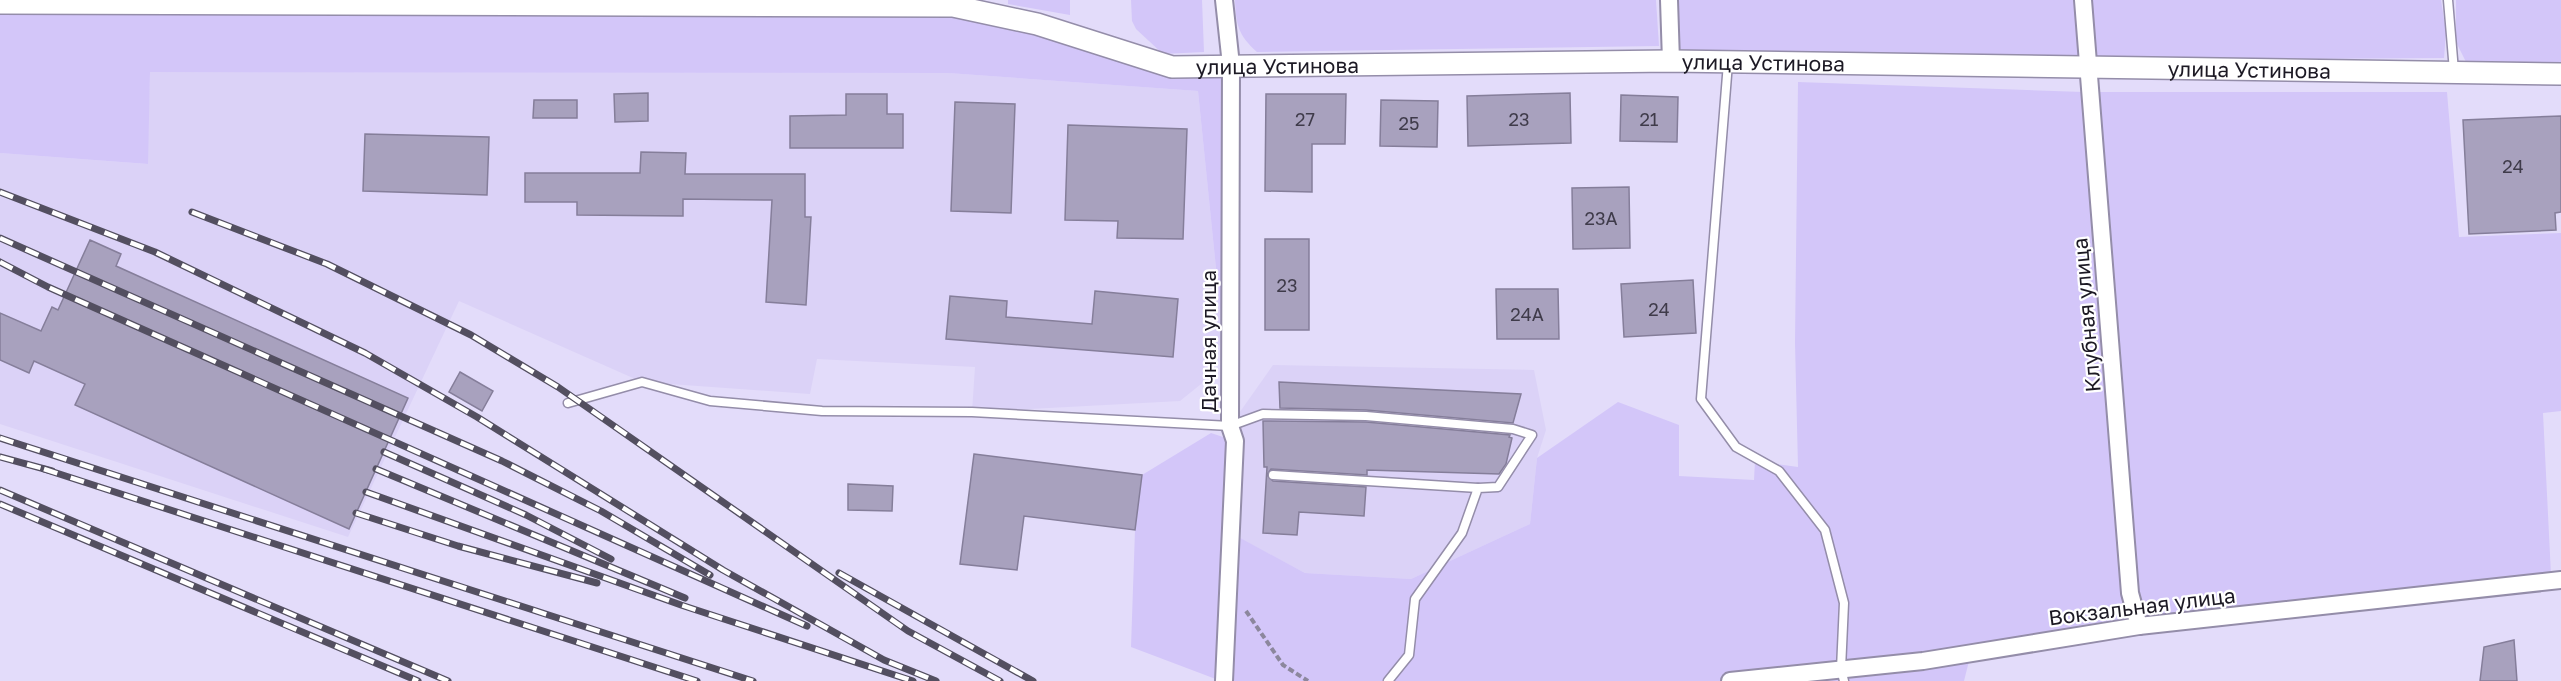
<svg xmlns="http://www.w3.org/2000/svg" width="2561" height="681" font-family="'Golos Text',sans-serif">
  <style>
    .built { fill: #dbd2f7 }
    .green { fill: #d3c6f9 }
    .building { fill: #a8a1be; stroke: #857e9a; stroke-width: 1.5 }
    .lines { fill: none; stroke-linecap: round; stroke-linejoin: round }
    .service-casing { stroke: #948da9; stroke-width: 11 }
    .minor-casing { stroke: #948da9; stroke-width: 20 }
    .tertiary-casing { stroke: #948da9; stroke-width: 24 }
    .path { stroke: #8c879d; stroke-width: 4; stroke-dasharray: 6 3; stroke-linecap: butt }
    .service { stroke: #fff; stroke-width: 8 }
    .minor { stroke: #fff; stroke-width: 16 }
    .tertiary { stroke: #fff; stroke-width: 21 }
    .rail-casing { stroke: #534f60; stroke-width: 7 }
    .rail { stroke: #fff; stroke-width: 4.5; stroke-dasharray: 14; stroke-linecap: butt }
    .labels { text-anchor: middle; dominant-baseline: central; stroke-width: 4.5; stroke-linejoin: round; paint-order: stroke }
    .number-label { font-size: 18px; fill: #3f3b4a }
    .street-label { font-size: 21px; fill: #1c1924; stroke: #fff }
  </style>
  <rect width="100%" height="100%" fill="#e3dcfa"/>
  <g class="built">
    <path d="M544 71 948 73 1198 91 1223 337 1206 380 1180 401 972 412 975 367 817 359 810 394 642 382 459 301 348 537 0 424V153L147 164 150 72Z"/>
    <path d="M1273 365 1534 370 1546 430 1537 458 1530 524 1411 579 1305 573 1230 533V426Z"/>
  </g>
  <g class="green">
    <path d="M1008 0H1070V15L1008 4Z"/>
    <path d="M1131 0H1202L1204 52 1163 54 1136 29 1132 21Z"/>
    <path d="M1235 0H1656L1659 46 1257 52C1238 35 1236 25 1235 0Z"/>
    <path d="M1674 0H2082L2079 57 1795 58 1674 49Z"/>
    <path d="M2084 0H2441L2446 32 2444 58 2094 60Z"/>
    <path d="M2456 0H2561V70L2466 62 2456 42Z"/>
    <path d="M0 3 953 6 1226 69 1223 337 1198 91 948 73 150 72 148 164 0 153Z"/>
    <path d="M1798 82 2083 92H2447L2459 237 2561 233V411L2543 413 2551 575 1971 653 1964 681H1221L1131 647 1135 530 1142 475 1211 433 1235 441 1231 533 1305 573 1411 579 1530 524 1537 458 1618 402 1679 425V476L1754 480 1755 461 1798 467 1795 343Z"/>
  </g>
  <g class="building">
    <path d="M648 93V121L615 122 614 94Z"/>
    <path d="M1570 93 1571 143 1468 146 1467 96Z"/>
    <path d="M846 94H887V114H903V148H790V116L846 115Z"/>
    <path d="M1266 94H1346L1345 144H1312V192L1265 191Z"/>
    <path d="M1621 95 1678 97 1677 142 1620 141Z"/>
    <path d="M534 100H577V118H533Z"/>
    <path d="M1381 100 1438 101 1437 147 1380 146Z"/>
    <path d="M955 102 1015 104 1011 213 951 211Z"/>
    <path d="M2561 116V212L2555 213 2556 230 2469 234 2463 120Z"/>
    <path d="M1068 125 1187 129 1183 239 1117 238 1118 221 1065 220Z"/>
    <path d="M365 134 489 137 487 195 363 191Z"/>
    <path d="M641 152 686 153 685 174H805V217H811L806 305 766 302 772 200 683 199V216L577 215V202H525V173H640Z"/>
    <path d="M1629 187 1630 248 1573 249 1572 188Z"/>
    <rect x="1265" y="239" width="44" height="91"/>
    <path d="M90 240 121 254 116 266 408 398 349 529 75 405 85 384 34 361 29 373 0 360V313L41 331 52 307 58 310Z"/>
    <path d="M1693 280 1696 333 1624 337 1621 284Z"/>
    <path d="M1496 289H1558L1559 339H1497Z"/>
    <path d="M1095 291 1178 299 1173 357 946 339 950 296 1007 301 1006 317 1092 324Z"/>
    <path d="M460 372 493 391 482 411 449 392Z"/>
    <path d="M1279 382 1521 394 1513 423 1366 410 1280 408Z"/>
    <path d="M1263 421 1366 422 1510 435 1509 437 1512 438 1506 464 1499 474 1367 470V475L1271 469 1267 475 1273 481 1366 487 1364 516 1299 512 1297 535 1263 533 1267 467H1264Z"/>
    <path d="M974 454 1142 475 1135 530 1024 516 1017 570 960 564Z"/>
    <path d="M848 484 893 486 892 511 848 510Z"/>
    <path d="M2514 640 2517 681H2480L2484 647Z"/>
  </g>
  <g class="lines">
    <defs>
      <g id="service">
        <path d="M2448 0 2454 71"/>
        <path d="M1728 63 1701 399 1736 447 1779 471 1825 530 1844 603 1841 669 1844 681"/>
        <path d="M568 403 642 382 710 401 822 411 972 412 1230 426 1263 414 1366 416 1513 429 1532 435 1498 487 1478 488 1462 533 1415 599 1409 655 1388 681"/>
        <path d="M1273 475 1478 488"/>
      </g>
      <g id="minor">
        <path d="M1224 0 1231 65 1230 426 1235 441 1224 681"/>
        <path d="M1669 0 1671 61"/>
        <path d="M2083 0 2130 593 2139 626"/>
        <path d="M1730 681 1923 661 2139 626 2561 580"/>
      </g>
      <g id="tertiary">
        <path id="s1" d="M0 3 953 6 1037 24 1172 67 1671 61 2561 74"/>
      </g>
    </defs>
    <use href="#service" class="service-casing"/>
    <use href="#minor" class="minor-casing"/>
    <use href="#tertiary" class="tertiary-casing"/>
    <path class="path" d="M1246 611 1283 665 1308 681"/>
    <use href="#service" class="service"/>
    <use href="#minor" class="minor"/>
    <use href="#tertiary" class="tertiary"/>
    <defs>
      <g id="rail">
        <path d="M0 192 155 252 365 353 477 417 723 570 884 660 936 681"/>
        <path d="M192 212 327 264 471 335 558 387 908 631 1000 681"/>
        <path d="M0 238 502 461 601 511 710 575"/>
        <path d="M0 262 48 287 807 626"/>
        <path d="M0 438 753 681"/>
        <path d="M384 452 526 515 611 559"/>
        <path d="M0 457 52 471"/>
        <path d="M44 469 697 681"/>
        <path d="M376 469 685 598"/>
        <path d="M0 490 448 681"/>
        <path d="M366 492 681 605 913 681"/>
        <path d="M0 504 418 681"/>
        <path d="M356 513 458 546 597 583"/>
        <path d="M839 573 1033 681"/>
      </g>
    </defs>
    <use href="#rail" class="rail-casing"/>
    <use href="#rail" class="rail"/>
  </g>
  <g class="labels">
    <g class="number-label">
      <text x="1305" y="119">27</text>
      <text x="1519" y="119">23</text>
      <text x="1649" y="119">21</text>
      <text x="1409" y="123">25</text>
      <text x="2513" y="166">24</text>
      <text x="1601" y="218">23А</text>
      <text x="1287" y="285">23</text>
      <text x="1659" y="309">24</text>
      <text x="1527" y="314">24А</text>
    </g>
    <g class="street-label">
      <text stroke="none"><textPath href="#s1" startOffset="1772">улица Устинова</textPath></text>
      <text stroke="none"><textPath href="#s1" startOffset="1286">улица Устинова</textPath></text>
      <text stroke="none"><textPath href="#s1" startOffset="2258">улица Устинова</textPath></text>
      <text transform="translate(2086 315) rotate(-95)">Клубная улица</text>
      <text transform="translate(1208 341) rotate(-90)">Дачная улица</text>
      <text transform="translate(2142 606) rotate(-7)">Вокзальная улица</text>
    </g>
  </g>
</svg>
